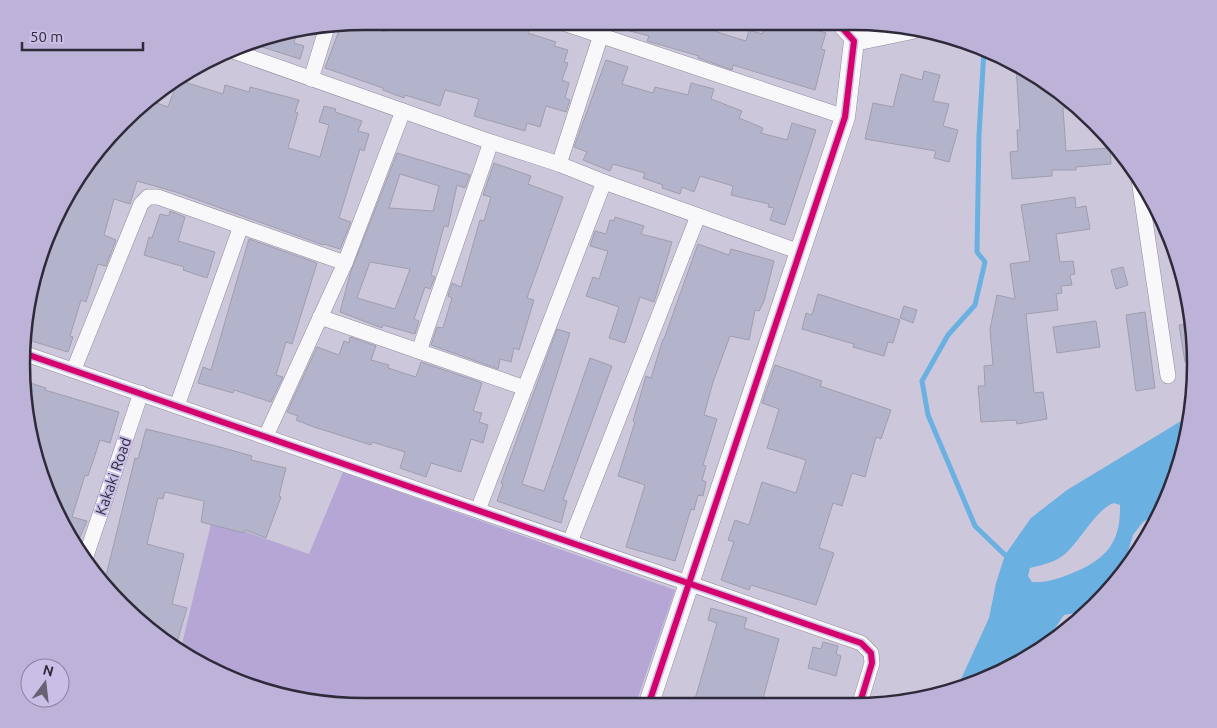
<svg xmlns="http://www.w3.org/2000/svg" width="1217" height="728" font-family="Ubuntu,sans-serif">
  <style>
    .green { fill: #b5a6d5 }
    .water { fill: #6ab1e2; fill-rule: evenodd }
    .lines { fill: none; stroke-linecap: round; stroke-linejoin: round }
    .stream { stroke: #6ab1e2; stroke-width: 5 }
    .building { fill: #b4b3cc; stroke: #9f9dad; fill-rule: evenodd }
    .minor-casing { stroke: #8f8b9b; stroke-width: 16 }
    .tertiary-casing { stroke: #8f8b9b; stroke-width: 21 }
    .minor { stroke: #f8f7fa; stroke-width: 15 }
    .tertiary { stroke: #f8f7fa; stroke-width: 20 }
    .cycleway-casing { stroke: #c9bee5; stroke-width: 9 }
    .cycleway { stroke: #d6006c; stroke-width: 6 }
    .labels { text-anchor: middle; dominant-baseline: central; stroke-width: 4; stroke-linejoin: round; paint-order: stroke }
    .street-label { font-size: 15px; fill: #2f2a3a; stroke: #c9bee5 }
    .rim { fill: none; stroke: #2f2a3a; stroke-width: 2.5 }
  </style>
  <rect width="100%" height="100%" fill="#cdc7dc"/>
  <path class="green" d="M343 472 675 590 635 706H341L254 688 180 652 212 520 309 554Z"/>
  <path class="water" d="M1191 415 1189 431 1170 495 1162 510 1143 522 1133 535 1122 572 1088 611 1064 615 1040 650 1025 661 956 690 989 618 996 583 1005 555 1031 518 1067 490ZM1114 503 1120 505C1121 544 1105 560 1070 574 1057 579 1046 583 1032 582L1028 576 1030 568C1042 565 1057 562 1066 553 1080 541 1097 508 1114 503Z"/>
  <g class="lines">
    <path class="stream" d="M984 50 979 135 977 252 985 262 975 305 948 335 922 381 928 415 975 526 1005 555 1010 556"/>
  </g>
  <g class="building">
    <path d="M388 21H500L529 29 528 33 556 42 554 46 568 50 564 62 568 63 562 80 569 83 565 98 570 100 566 112 546 106 540 127 527 123 525 131 474 116 479 99 445 90 440 106 405 95 404 98 383 90V88L325 68 341 25 359 22 385 32Z"/>
    <path d="M611 22H719L717 32 746 41 749 30 762 34 766 22H809L808 27 826 33 821 49 825 50 815 90 733 65 732 70 698 58 699 56 647 41 649 36 611 26Z"/>
    <path d="M297 32 294 43 304 46 300 59 262 47 265 38Z"/>
    <path d="M606 60 628 67 622 84 653 93 655 87 688 95 691 83 714 89 711 99 742 111 739 118 763 128 761 133 787 140 792 123 816 130 785 225 770 220 774 208 768 207 769 204 731 195 733 186 700 176 694 192 682 187 680 194 662 188 663 185 643 178 645 173 613 164 610 171 583 160 587 152 574 147Z"/>
    <path d="M1016 65 1044 79 1077 107 1063 108 1066 151 1110 148 1111 164 1076 167V170H1052V176L1012 179 1010 152 1018 151 1017 130H1020Z"/>
    <path d="M924 71 940 75 933 101 949 104 943 126 958 130 949 162 934 158 936 151 865 139 873 103 893 107 901 74 922 80Z"/>
    <path d="M178 80 223 94 225 85 249 92 250 87 299 100 295 112 298 113 288 148 320 157 329 125 319 122 324 106 336 109 335 112 362 121 358 131 369 134 364 151 360 149 339 218 351 222 340 249 324 244 323 245 176 192 137 181 130 204 114 199 104 235 116 240 106 266 98 264 86 302 81 300 70 336 73 337 68 352 25 339 39 254 79 173 98 153 102 154 104 147 148 100 168 107Z"/>
    <path d="M397 153 470 175 465 188 457 185 448 227 444 226 431 275 435 277 430 289 425 287 414 319 419 321 415 334 383 325 382 328 340 312 350 274ZM400 174 439 186 433 211 389 208ZM370 262 410 269 395 309 357 298Z"/>
    <path d="M494 163 531 176 528 184 563 197 527 298 534 300 519 350 514 348 511 362 500 359 498 369 431 345 437 327 443 328 452 298 448 296 452 283 461 287 480 220 484 221 491 197 483 195Z"/>
    <path d="M1075 197 1076 208 1086 206 1090 229 1056 234 1060 262 1073 261 1075 274 1070 275 1072 285 1061 286 1062 293 1056 294 1058 310 1026 314 1034 393 1043 392 1047 419 1017 424 1016 420 981 422 978 386H985L984 366 993 365 990 329 997 295 1015 299 1010 264 1030 261 1021 205Z"/>
    <path d="M170 211 185 217 178 241 215 252 207 278 183 270 184 267 144 255 149 237 152 238 160 214 169 216Z"/>
    <path d="M615 217 644 226 641 234 672 242 654 302 640 297 625 343 609 338 619 307 586 296 593 277 599 279 608 251 590 246 595 231 606 234 610 220 614 221Z"/>
    <path d="M249 239 317 263 292 344 286 342 276 375 283 377 271 402 234 390 233 393 198 383 203 367 211 370Z"/>
    <path d="M698 244 729 255 731 249 774 261 764 301 759 311 755 310 749 340 730 336 713 382 704 415 717 419 703 465 706 466 702 480 706 482 703 496 698 495 694 510 691 509 675 561 626 547 645 485 618 476 635 422 633 421 646 376 651 378 663 339H664Z"/>
    <path d="M1123 267 1128 285 1116 289 1111 270Z"/>
    <path d="M818 294 900 320 893 343 888 342 884 356 853 347 854 344 802 329 806 313 812 315Z"/>
    <path d="M904 306 917 310 913 323 900 318Z"/>
    <path d="M1145 312 1155 388 1136 391 1126 315Z"/>
    <path d="M1096 321 1100 347 1057 353 1053 327Z"/>
    <path d="M1192 324 1195 361 1185 362 1179 325Z"/>
    <path d="M557 329 570 333 522 484 544 491 590 358 612 366 563 500 567 501 561 523 497 501 503 484 501 483Z"/>
    <path d="M350 337 376 346 371 360 389 365 388 368 416 377 421 362 482 383 473 411 482 413 479 422 488 425 483 443 471 439 461 472 431 463 426 477 400 468 405 452 372 442 371 445 314 427 296 420 298 416 287 412 317 347 339 355 344 341 349 343Z"/>
    <path d="M775 365 822 381 820 386 891 410 881 439 876 437 865 477 852 473 842 506 833 503 819 548 834 553 816 605 751 585 749 590 721 580 734 542 728 540 735 520 749 525 762 482 796 493 806 460 767 448 779 409 762 403Z"/>
    <path d="M24 381 46 388 45 390 119 412 110 443 100 440 88 476 85 475 72 517 87 521 77 544 40 474Z"/>
    <path d="M146 429 220 447 252 456 251 460 286 468 279 496 281 497 266 538 245 530 244 533 201 522 204 501 165 492 163 499 158 498 147 544 184 554 172 604 187 608 175 649 104 584 135 458 138 459Z"/>
    <path d="M711 608 747 618 744 628 779 639 761 706 730 699 728 706H693L717 623 708 620Z"/>
    <path d="M823 642 838 646 836 654 841 656 836 676 808 668 813 647 821 649Z"/>
  </g>
  <g class="lines">
    <defs>
      <g id="minor">
        <path d="M560 22 845 117"/>
        <path d="M837 22 854 41"/>
        <path d="M233 51 491 142 559 164 604 182 800 252"/>
        <path d="M311 79 327 27"/>
        <path d="M559 164 601 35"/>
        <path d="M1138 173 1168 376"/>
        <path d="M320 317 525 388"/>
        <path d="M419 351 491 142"/>
        <path d="M23 353 861 643 871 653 872 663 859 706"/>
        <path d="M74 369 141 204 148 197H158L345 263"/>
        <path d="M177 406 241 226"/>
        <path d="M266 436 345 263 403 111"/>
        <path d="M478 510 604 182"/>
        <path d="M570 542 698 216"/>
        <path d="M85 559 141 393"/>
      </g>
      <path id="tertiary" d="M648 706 845 117 854 41 912 29"/>
    </defs>
    <use href="#minor" class="minor-casing"/>
    <use href="#tertiary" class="tertiary-casing"/>
    <use href="#minor" class="minor"/>
    <use href="#tertiary" class="tertiary"/>
    <defs>
      <g id="cycleway">
        <path d="M23 353 861 643 871 653 872 663 859 706"/>
        <path d="M648 706 845 117 854 41 837 22"/>
      </g>
    </defs>
    <use href="#cycleway" class="cycleway-casing"/>
    <use href="#cycleway" class="cycleway"/>
  </g>
  <g class="labels">
    <g class="street-label">
      <text transform="translate(113 476) rotate(-71)">Kakaki Road</text>
    </g>
  </g>
  <path d="M0 0H1217V728H0ZM364 30H853A334 334 0 0 1 1187 364V364A334 334 0 0 1 853 698H364A334 334 0 0 1 30 364V364A334 334 0 0 1 364 30Z" fill="#bdb2d7" fill-rule="evenodd"/>
  <path class="rim" d="M364 30H853A334 334 0 0 1 1187 364V364A334 334 0 0 1 853 698H364A334 334 0 0 1 30 364V364A334 334 0 0 1 364 30Z"/>
  <g transform="translate(45 683) rotate(15)"><circle r="24" fill="#c9bee5" stroke="#8b83a1"/>
  <path d="M0-4L9 19L0 12L-9 19Z" fill="#666173"/>
  <text y="-8" font-size="14" font-weight="bold" text-anchor="middle" fill="#2f2a3a">N</text>
  </g>
  <path d="M22 42v8h121v-8" fill="none" stroke="#2f2a3a" stroke-width="2.5"/>
  <text x="30" y="42" font-size="15" fill="#2f2a3a" stroke="#c9bee5" stroke-width="4" paint-order="stroke">50 m</text>
</svg>
